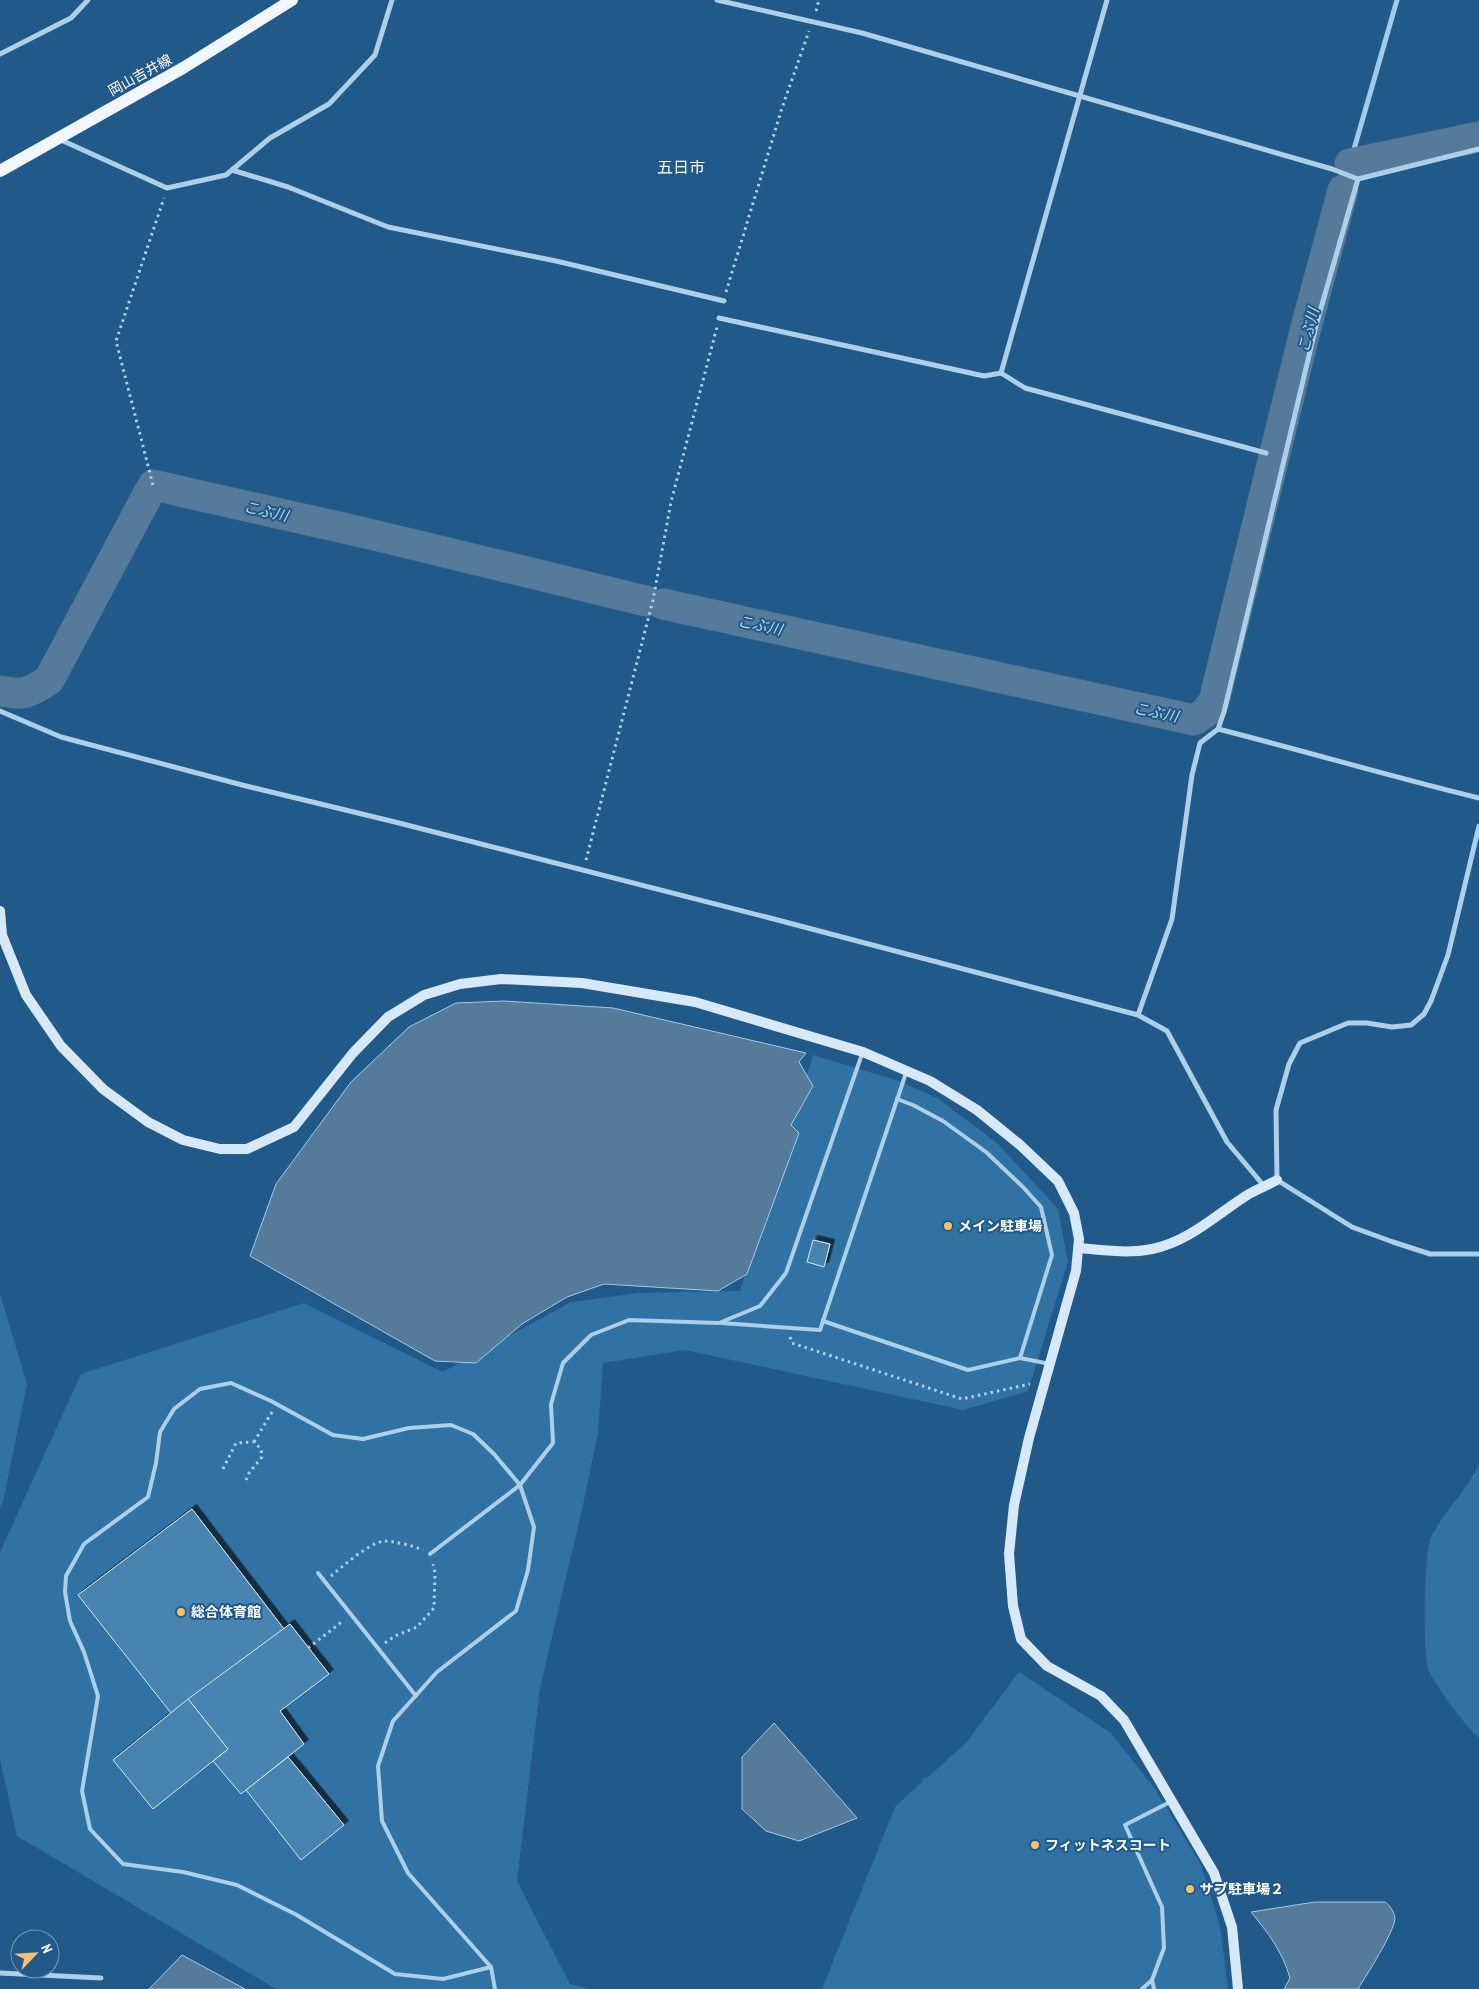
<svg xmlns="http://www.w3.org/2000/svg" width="1479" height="1989" font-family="'PT Sans Narrow','Noto Sans JP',sans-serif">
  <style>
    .green { fill: #3272a3 }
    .water { fill: #547b9b; stroke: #a0cbeb }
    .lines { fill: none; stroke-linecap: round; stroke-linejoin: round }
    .stream { stroke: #a0cbeb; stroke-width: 5 }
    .river { stroke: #547b9b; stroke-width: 31 }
    .building { fill: #4a83b0; stroke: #d1e7f7; filter: url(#shadow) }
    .path { stroke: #accfea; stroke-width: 3; stroke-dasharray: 2.5 4; stroke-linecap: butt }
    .lane { stroke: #accfea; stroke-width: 4 }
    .street { stroke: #accfea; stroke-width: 5 }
    .secondary { stroke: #d7e9f8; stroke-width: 10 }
    .primary { stroke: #f0f7fe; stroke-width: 12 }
    .poi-dot { fill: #f6c06e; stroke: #215988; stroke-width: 2 }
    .labels { text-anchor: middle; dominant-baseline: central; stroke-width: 4; stroke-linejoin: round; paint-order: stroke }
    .street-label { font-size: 14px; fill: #fff; stroke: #215988 }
    .poi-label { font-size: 14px; font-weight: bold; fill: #fff; stroke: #215988; text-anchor: start }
    .water-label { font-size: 15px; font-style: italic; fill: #b8d8f1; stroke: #215988 }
    .quarter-label { font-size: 16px; fill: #fff; stroke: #215988 }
  </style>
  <defs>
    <filter id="shadow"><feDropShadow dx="4.5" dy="-4.5" stdDeviation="0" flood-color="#0009"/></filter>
  </defs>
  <rect width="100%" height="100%" fill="#215988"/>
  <g class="green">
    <path d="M813 1055 899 1081 939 1099 998 1144 1058 1209 1068 1262 1028 1391 963 1410 685 1350 603 1363 598 1433 583 1505 540 1688 517 1881 570 1984 591 1989H276L17 1836 0 1759V1552L81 1374 304 1303 443 1372 571 1302 638 1293 740 1291Z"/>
    <path d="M0 1294 27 1384 3 1502 0 1508Z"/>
    <path d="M1479 1464V1738C1460 1719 1442 1695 1429 1671 1422 1657 1424 1551 1431 1537 1443 1512 1467 1491 1479 1464Z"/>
    <path d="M1019 1672 1111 1733 1155 1789 1201 1865 1220 1926 1228 1989H822L895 1807 922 1782 921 1780 928 1777 966 1743Z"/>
  </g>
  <g class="water">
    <path d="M504 1001 613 1008 806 1053 799 1062 813 1086 791 1125 799 1133 747 1274 718 1291 604 1284 567 1297 522 1324 476 1363 435 1361 250 1256 276 1184 351 1082 409 1027 456 1003Z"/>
    <path d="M774 1723 857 1818 799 1841 766 1831 742 1809V1757Z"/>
    <path d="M1315 1902H1385C1390 1905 1394 1912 1395 1918 1395 1931 1366 1976 1358 1989H1284L1290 1978C1282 1951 1269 1934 1251 1912Z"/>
    <path d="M182 1955 245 1989H149Z"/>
  </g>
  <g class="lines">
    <path class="stream" d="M1350 163 1397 0"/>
    <g class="river">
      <path d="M1350 164 1479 137"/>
      <path d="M663 604 1194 720 1205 713 1214 701 1305 331 1343 190"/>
      <path d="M0 691C24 696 29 693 49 680L153 485 374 535 646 601"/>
    </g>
  </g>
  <g class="building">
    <path d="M813 1240 830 1244 824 1267 807 1262Z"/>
    <path d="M192 1509 284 1629 171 1713 78 1595Z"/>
    <path d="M290 1624 329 1674 280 1711 304 1744 241 1794 213 1761 228 1749 188 1699Z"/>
    <path d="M188 1699 228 1749 153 1809 113 1760Z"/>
    <path d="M288 1757 344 1825 301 1860 246 1790Z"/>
  </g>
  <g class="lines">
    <g class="path">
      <path d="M816 11 819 0"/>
      <path d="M726 292 782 108 809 31"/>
      <path d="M153 485 116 341 164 198"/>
      <path d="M586 860 653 600 671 502 717 327"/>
      <path d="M790 1337 792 1343 962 1399 1030 1384"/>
      <path d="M254 1442 272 1412"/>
      <path d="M223 1469 236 1443 254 1442 261 1449 262 1457 249 1473 246 1480"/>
      <path d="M331 1576C343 1566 369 1543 384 1541 394 1541 414 1546 423 1550"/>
      <path d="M385 1643 395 1636 417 1627 434 1608 435 1573 433 1564"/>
      <path d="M308 1648 343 1621"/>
    </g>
    <g class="lane">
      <path d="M823 1321 968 1370 1020 1358 1052 1255 1041 1207 1023 1187 986 1152 943 1121 913 1105 897 1099"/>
      <path d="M721 1323 820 1330 906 1073"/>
      <path d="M1020 1358 1050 1364"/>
      <path d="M430 1554 520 1485 553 1443 551 1404 563 1363 591 1335 629 1320 719 1323 760 1306 786 1273 862 1054"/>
      <path d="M318 1573 416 1696"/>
      <path d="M491 1967 443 1979 395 1974 295 1914 237 1885 183 1872 123 1864 90 1829 82 1791 98 1696 84 1652 70 1621 65 1592 66 1576 84 1544 148 1497 156 1463 160 1432 174 1409 200 1389 231 1383 271 1401 333 1435 363 1439 409 1428 451 1425 473 1434 494 1454 520 1485 534 1527 528 1570 516 1611 437 1672 393 1721 378 1766 382 1821 408 1873 491 1967 495 1989"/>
      <path d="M1152 1980 1154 1989"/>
      <path d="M1142 1989 1152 1980 1164 1948 1162 1907 1125 1825 1170 1802"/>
    </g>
    <g class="street">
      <path d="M717 0 862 33 1332 169 1358 179 1479 149"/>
      <path d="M0 54 71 18 88 0"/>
      <path d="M61 140 167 188 226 175 270 138 329 104 375 55 392 0"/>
      <path d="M232 170 288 187 388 227 556 261 724 301"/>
      <path d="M719 318 984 376 1001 373 1025 388 1266 453"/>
      <path d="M1001 373 1107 0"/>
      <path d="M0 711 61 737 246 786 395 822 770 918 1138 1015 1167 1031 1227 1142 1264 1186"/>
      <path d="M1218 729C1305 751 1392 777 1479 798"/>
      <path d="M1479 826 1448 955 1431 1001 1424 1014 1411 1025 1392 1027 1367 1023H1348L1300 1043 1289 1064 1276 1110 1277 1180 1352 1227 1393 1242 1430 1254H1479"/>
      <path d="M1138 1015 1172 919 1192 775 1200 743 1218 729 1224 712 1317 322 1358 179"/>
      <path d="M0 1973 101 1978"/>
    </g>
    <g class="secondary">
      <path d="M0 911 2 935 26 995 61 1046 103 1089 148 1122 183 1140 220 1149H247L294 1127 353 1053 388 1017 424 995 460 984 501 979 582 983 695 1002 863 1052 930 1081 977 1110 1019 1144 1058 1181 1074 1213 1079 1239 1076 1271 1029 1438 1014 1505 1009 1554 1013 1606 1021 1639 1047 1666 1101 1696 1124 1720 1214 1873 1232 1927 1238 1989"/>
      <path d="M1079 1248C1102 1250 1128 1254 1152 1249 1189 1242 1218 1213 1249 1194 1258 1189 1268 1185 1277 1180"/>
    </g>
    <path class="primary" d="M0 171 183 68 292 0"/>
  </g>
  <g class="poi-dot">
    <circle cx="948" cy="1226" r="5"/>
    <circle cx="181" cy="1612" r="5"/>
    <circle cx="1035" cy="1845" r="5"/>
    <circle cx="1190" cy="1889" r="5"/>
  </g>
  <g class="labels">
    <g class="street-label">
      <text transform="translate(140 75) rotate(-29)">岡山吉井線</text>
    </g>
    <g class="poi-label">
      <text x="958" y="1226">メイン駐車場</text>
      <text x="191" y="1612">総合体育館</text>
      <text x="1045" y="1845">フィットネスコート</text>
      <text x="1200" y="1889">サブ駐車場２</text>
    </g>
    <g class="water-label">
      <text transform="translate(1308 330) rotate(-76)">こぶ川</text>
      <text transform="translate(266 511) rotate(13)">こぶ川</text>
      <text transform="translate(760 625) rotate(12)">こぶ川</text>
      <text transform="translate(1156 712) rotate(12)">こぶ川</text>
    </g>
    <g class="quarter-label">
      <text x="681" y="167">五日市</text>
    </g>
  </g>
  <g transform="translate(35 1954) rotate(65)"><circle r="24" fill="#215988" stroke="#7a9bb8"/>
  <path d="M0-4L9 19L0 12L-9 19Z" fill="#f6c06e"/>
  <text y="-8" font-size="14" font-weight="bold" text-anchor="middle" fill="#ffffff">N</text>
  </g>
</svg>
